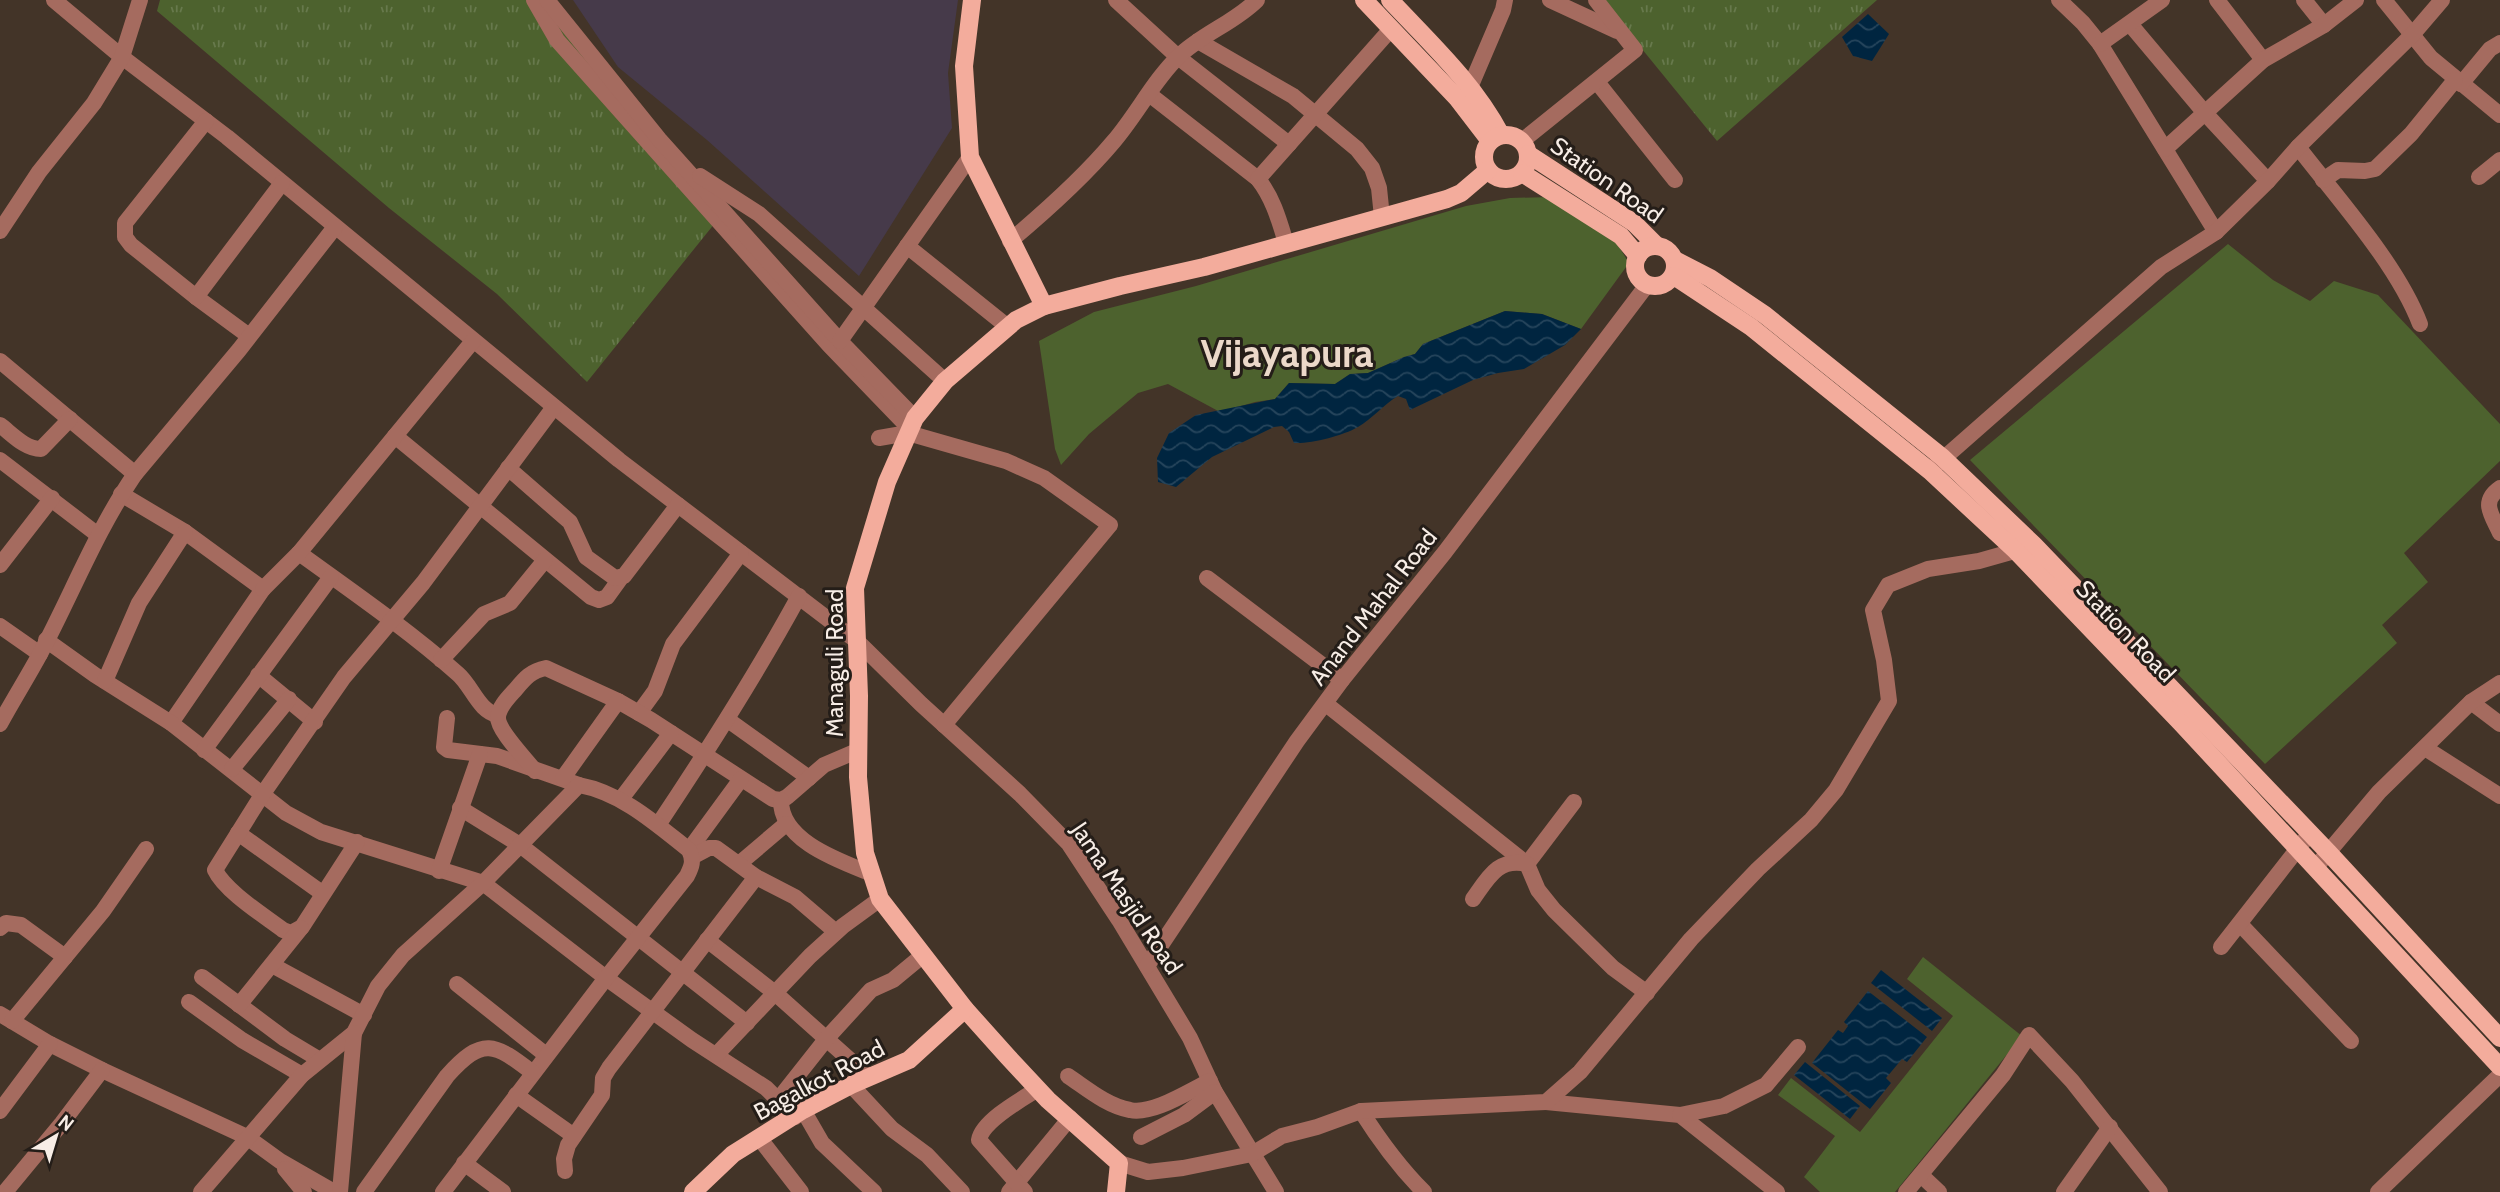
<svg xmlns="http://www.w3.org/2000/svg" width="2500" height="1192" font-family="Cabin,sans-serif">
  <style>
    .education { fill: #463a4a }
    .grass { fill: url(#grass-tufts) }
    .garden { fill: #4d622e }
    .water { fill: url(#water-waves) }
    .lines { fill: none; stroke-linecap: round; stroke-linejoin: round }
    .minor { stroke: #a56b5f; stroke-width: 16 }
    .major { stroke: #f3ac9c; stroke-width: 18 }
    .labels { text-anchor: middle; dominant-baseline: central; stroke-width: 6; stroke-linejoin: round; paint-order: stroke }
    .street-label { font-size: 24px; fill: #f7ede6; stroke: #241d18 }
    .town-label { font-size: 38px; font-weight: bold; fill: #ebd8c9; stroke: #241d18 }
  </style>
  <defs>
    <pattern id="grass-tufts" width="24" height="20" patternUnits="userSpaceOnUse" patternTransform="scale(1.75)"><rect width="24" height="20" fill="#4d622e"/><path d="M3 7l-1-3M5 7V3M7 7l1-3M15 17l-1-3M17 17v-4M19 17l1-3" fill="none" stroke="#67794c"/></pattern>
    <pattern id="water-waves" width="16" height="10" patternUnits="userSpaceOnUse" patternTransform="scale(1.75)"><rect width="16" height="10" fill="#002540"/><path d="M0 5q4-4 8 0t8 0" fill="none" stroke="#26455c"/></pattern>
  </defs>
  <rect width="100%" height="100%" fill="#433428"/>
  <path class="education" d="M573 0H958L948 73 952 128 859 276 707 140 618 67Z"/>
  <g class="grass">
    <path d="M160 0H541L715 223 587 382 497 294 389 208 157 11Z"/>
    <path d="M1602 0H1877L1717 141Z"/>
  </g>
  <g class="garden">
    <path d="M1552 197 1616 242 1629 263 1581 329 1542 314 1505 311 1423 344 1415 354 1404 357 1368 373 1350 374 1335 384 1289 383 1275 399 1255 402 1220 412 1168 384 1138 393 1089 434 1061 465 1055 449 1039 341 1094 312 1196 286 1466 206 1510 198Z"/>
    <path d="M2228 244 2273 280 2310 301 2334 281 2378 295 2500 424V461L2404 553 2428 582 2382 625 2397 643 2265 764 1970 460Z"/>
    <path d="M1923 957 2022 1036 1895 1192H1820L1804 1177 1835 1136 1778 1095 1791 1078 1860 1132 1953 1016 1907 979Z"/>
  </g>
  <g class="water">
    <path d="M1868 14 1889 34 1872 61 1853 56 1842 37Z"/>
    <path d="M1505 311 1542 314 1581 329 1565 345 1524 369 1498 373 1473 380 1410 410 1406 399 1398 396C1383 405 1372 419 1358 427 1342 436 1311 444 1294 443L1289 432 1282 426 1274 427 1212 457 1176 487 1158 482 1157 458 1169 433 1196 415 1275 399 1289 383 1335 384 1350 374 1368 373 1404 357 1415 354 1423 344Z"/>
    <path d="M1881 970 1942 1018 1932 1031 1871 983Z"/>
    <path d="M1868 991 1927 1037 1907 1062 1902 1059 1886 1078 1891 1083 1870 1109 1812 1063 1838 1030 1843 1033 1848 1026 1844 1022Z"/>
    <path d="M1805 1062 1860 1106 1850 1119 1794 1075Z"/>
  </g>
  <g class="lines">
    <g class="minor">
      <path d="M54 0 122 57 227 137 619 460 858 642 921 704 1020 794 1069 844 1119 920 1190 1038 1215 1092 1276 1192"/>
      <path d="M534 0 557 40 829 345 910 429"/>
      <path d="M547 0 659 139 840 341 915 418"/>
      <path d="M1116 0 1178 57 1289 144"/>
      <path d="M1550 0 1617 31"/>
      <path d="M2059 0 2083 23 2100 44 2216 232"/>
      <path d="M2217 0 2263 60"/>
      <path d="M2304 0 2324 25"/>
      <path d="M2384 0 2431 58 2500 115"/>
      <path d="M2130 24 2204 112 2268 181"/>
      <path d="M1198 41 1293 96 1357 149 1372 168 1379 188 1382 217"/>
      <path d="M2100 44 2162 0"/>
      <path d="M1597 82 1675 180"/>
      <path d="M2461 84 2490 49 2500 43"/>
      <path d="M1471 85 1503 10 1505 0"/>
      <path d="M1149 94 1258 179C1273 198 1279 220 1286 243"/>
      <path d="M206 121 125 223V237L131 245 196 297 249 336"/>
      <path d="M1522 141 1635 50 1596 0"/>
      <path d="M2298 147C2338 199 2397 264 2420 324"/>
      <path d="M2165 149 2263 60 2324 25 2356 0"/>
      <path d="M700 176 759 214 945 381"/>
      <path d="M2479 177 2500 160"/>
      <path d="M1258 179 1391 29"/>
      <path d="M2323 180 2338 170 2365 171 2375 169 2411 134 2455 80"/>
      <path d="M0 231 39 172 94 103 122 57 140 0"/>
      <path d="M1010 241C1047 210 1083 178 1114 141 1137 114 1154 80 1179 56 1203 33 1234 23 1257 0"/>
      <path d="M907 246 1008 327"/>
      <path d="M196 297 282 183"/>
      <path d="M840 341 970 157"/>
      <path d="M0 361 135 474"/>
      <path d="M0 425C12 434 25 449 41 449L70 419"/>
      <path d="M395 436 591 597 599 600 607 597 620 579"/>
      <path d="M879 438 908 433 1006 461 1044 478 1110 525 944 725"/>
      <path d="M0 460 98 535"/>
      <path d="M1935 466 2161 267 2216 232 2268 181 2298 147 2412 35 2442 0"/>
      <path d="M508 468 570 522 586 557 615 578 624 576 678 505"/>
      <path d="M2500 488C2480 502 2492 515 2500 533"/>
      <path d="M121 494 185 532 263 589 171 723"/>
      <path d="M299 553C353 592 408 630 458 674 472 686 479 712 498 715"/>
      <path d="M0 565 52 498"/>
      <path d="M1207 578 1342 680"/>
      <path d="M263 589 299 553 473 341"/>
      <path d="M0 626 40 654"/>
      <path d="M46 640 95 675 171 723 286 813 321 832 483 883 606 978 692 1040 766 1088 795 1117"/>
      <path d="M441 660 484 614 510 603 545 560"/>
      <path d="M258 675 315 722"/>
      <path d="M105 681 139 603 185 532"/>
      <path d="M2471 702 2500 724"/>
      <path d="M1326 704 1527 864 1538 890 1554 910 1613 968 1647 993"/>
      <path d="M639 713 655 691 673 644 741 553"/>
      <path d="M447 718 444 747 448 750 497 756 579 785"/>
      <path d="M728 720 809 778"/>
      <path d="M0 724C13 700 27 678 40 654 72 594 96 531 135 474L239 350 335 227"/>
      <path d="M2425 748 2500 796"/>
      <path d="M204 750 331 577"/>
      <path d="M232 769 289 699"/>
      <path d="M535 771C527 760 497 730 498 717 499 706 509 697 516 689 525 678 531 671 546 668L618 701 651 720 773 799 781 800 787 797 824 765 859 750"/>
      <path d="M563 778 618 701"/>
      <path d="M621 799 671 733"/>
      <path d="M781 800C780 841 840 861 872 874"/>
      <path d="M460 808 520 845 747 1023"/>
      <path d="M658 825C708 750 756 675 799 596"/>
      <path d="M238 833 322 893"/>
      <path d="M357 842 302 927 291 933 283 930C263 915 225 891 215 870L262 795 344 677 423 583 554 407"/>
      <path d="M689 850 741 779"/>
      <path d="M740 863 786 824"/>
      <path d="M1527 864 1574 802"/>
      <path d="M2315 868 2379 792 2471 702 2500 683"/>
      <path d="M439 871 480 754"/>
      <path d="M756 877 795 897 836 932"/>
      <path d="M1473 899C1488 878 1498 857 1527 864"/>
      <path d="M2240 924 2351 1041"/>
      <path d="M0 928 6 923 21 925 65 957"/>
      <path d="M707 940 775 993 869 1077"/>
      <path d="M2221 947 2310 833"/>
      <path d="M272 965 364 1015"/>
      <path d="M1147 966 1297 741 1342 680 1445 552 1647 285"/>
      <path d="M202 977 285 1039 320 1060"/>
      <path d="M457 984 546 1055"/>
      <path d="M189 1002 242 1040 302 1075"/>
      <path d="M239 1005 301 928"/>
      <path d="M0 1014 50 1044 102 1070 247 1137 280 1161 334 1192"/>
      <path d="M12 1021 103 911 146 849"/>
      <path d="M717 1054 810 956 843 926 880 899"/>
      <path d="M1068 1076C1086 1088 1107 1106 1130 1110 1153 1115 1189 1091 1210 1081"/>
      <path d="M851 1085 892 1129 927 1155 962 1192"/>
      <path d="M516 1095 574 1136"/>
      <path d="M778 1100 827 1038 871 990 893 980 922 956"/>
      <path d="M1546 1102 1680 1115 1777 1192"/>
      <path d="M803 1110 822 1143 874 1192"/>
      <path d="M0 1111 50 1044"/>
      <path d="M1361 1111C1380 1141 1399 1167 1424 1192"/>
      <path d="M1680 1115 1724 1106 1766 1085 1798 1047"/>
      <path d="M1141 1137 1184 1115 1215 1092"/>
      <path d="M760 1139 801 1192"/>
      <path d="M464 1163 503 1192"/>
      <path d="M1119 1163 1148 1172 1183 1168 1252 1154 1282 1136 1317 1127 1361 1111 1546 1102 1580 1072 1691 939 1758 869 1811 820 1836 790 1889 701 1884 660 1873 610 1888 585 1928 569 1979 561 2025 548"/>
      <path d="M285 1169 304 1192"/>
      <path d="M565 1171 564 1159 568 1145 602 1095 603 1078 609 1068 756 877 716 848H709L692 857"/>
      <path d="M1921 1175 1939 1192"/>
      <path d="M5 1192 62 1123 102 1070"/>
      <path d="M201 1192 302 1075 354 1033 378 986 403 955 483 883 579 785C622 793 656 824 689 850 694 861 692 866 687 876L606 978 443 1192"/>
      <path d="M340 1192 354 1033"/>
      <path d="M364 1192 447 1076C483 1036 494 1043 533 1073"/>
      <path d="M1009 1192 1070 1118"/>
      <path d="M1025 1192 979 1140C982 1121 1022 1099 1038 1089"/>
      <path d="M1906 1192 2003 1075 2029 1035 2072 1081 2160 1192"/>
      <path d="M2064 1192 2110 1127"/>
      <path d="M2378 1192 2500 1075"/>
    </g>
    <g class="major">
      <path d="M972 0 964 66 970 157 1044 306 1016 320 945 381 915 418 887 482 855 588 859 696 858 777 865 853 880 899 965 1009 1008 1057 1048 1100 1119 1163 1116 1192"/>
      <path d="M1364 0 1457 98 1490 141"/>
      <path d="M1390 0C1430 43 1473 82 1501 135"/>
      <circle cx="1506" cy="157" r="22"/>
      <path d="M1528 154 1634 223 1657 246"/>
      <path d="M1522 173 1621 236 1638 256"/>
      <circle cx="1655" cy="266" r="20"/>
      <path d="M1675 260 1710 278 1765 315 1942 457 2034 545 2329 853 2500 1038"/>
      <path d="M1674 276 1751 327 1930 471 2016 551 2181 723 2500 1067"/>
      <path d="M1044 306 1120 286 1204 267 1447 199 1461 193 1488 170"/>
      <path d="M693 1192 733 1154 803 1110 851 1085 909 1060 965 1009"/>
    </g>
  </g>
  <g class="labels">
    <g class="street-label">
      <text transform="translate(1607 180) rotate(35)">Station Road</text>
      <text transform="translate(1373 607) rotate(-52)">Anand Mahal Road</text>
      <text transform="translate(2126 631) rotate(46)">Station Road</text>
      <text transform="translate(834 663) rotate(-90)">Managuli Road</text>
      <text transform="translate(1127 898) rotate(56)">Jama Masjid Road</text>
      <text transform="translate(819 1080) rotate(-28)">Bagalkot Road</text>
    </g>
    <g class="town-label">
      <text x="1287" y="353">Vijayapura</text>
    </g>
  </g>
  <g transform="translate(56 1136) rotate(38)" stroke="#241d18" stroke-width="5" paint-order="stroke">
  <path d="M0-5L12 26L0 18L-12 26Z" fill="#f7ede6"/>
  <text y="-10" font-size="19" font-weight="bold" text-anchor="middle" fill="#f7ede6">N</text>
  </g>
</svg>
